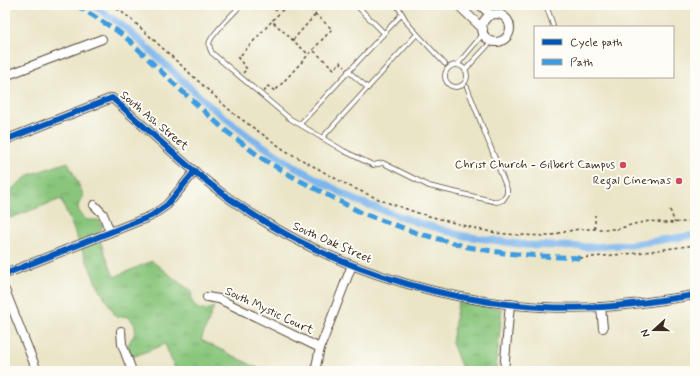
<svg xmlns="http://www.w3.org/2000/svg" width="700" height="376" font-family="Mynerve,sans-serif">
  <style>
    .park { fill: url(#park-tufts); stroke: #62784d }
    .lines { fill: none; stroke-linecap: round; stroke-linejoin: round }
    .canal { stroke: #7db5ed; stroke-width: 7 }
    .service-casing { stroke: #554637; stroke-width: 5.5 }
    .minor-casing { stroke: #554637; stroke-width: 10 }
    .path { stroke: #554637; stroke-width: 1.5; stroke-dasharray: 3 3; stroke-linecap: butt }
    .service { stroke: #fff; stroke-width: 4 }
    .minor { stroke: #fff; stroke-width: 8 }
    .quiet { stroke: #3f9ce0; stroke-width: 5; stroke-dasharray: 10 5; stroke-linecap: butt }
    .cycleway-casing { stroke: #fdfcf7; stroke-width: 8 }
    .cycleway { stroke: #0057b8; stroke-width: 6 }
    .poi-dot { fill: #d1495b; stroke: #fdfcf7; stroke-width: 1.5 }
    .labels { text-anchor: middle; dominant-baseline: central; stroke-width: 4; stroke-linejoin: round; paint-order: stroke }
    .street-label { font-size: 12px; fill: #3b2a1e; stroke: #fdfcf7 }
    .poi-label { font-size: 12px; fill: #3b2a1e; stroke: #fdfcf7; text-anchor: end }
  </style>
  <defs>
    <pattern id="park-tufts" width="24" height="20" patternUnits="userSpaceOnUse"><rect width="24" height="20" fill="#89c67c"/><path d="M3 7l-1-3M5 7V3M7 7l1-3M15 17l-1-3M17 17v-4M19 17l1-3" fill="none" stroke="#71a165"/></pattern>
  </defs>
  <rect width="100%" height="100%" fill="#fdfcf7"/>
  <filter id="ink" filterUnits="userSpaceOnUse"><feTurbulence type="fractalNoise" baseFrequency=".025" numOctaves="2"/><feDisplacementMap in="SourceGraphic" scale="8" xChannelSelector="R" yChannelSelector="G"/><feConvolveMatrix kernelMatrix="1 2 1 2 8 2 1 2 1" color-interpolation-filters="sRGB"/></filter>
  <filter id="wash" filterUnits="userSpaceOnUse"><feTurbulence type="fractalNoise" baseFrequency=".012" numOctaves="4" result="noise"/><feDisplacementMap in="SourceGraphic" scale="16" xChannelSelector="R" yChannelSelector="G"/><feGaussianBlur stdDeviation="0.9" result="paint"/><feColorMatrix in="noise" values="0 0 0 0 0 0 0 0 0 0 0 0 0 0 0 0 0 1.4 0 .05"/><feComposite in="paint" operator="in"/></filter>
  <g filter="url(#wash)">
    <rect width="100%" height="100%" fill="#eae5c7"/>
    <g class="park">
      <path d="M68 162 84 196C75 206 77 212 87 220H99L102 223V229L97 233 114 277 152 261 181 284 192 291 191 299C196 311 203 312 214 307L201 340 264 371H176L165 344 130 358C129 355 128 351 128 348 128 342 133 338 135 333 137 326 131 316 124 316 121 316 119 317 117 318L96 283 61 199 5 220V192L12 189 29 175Z"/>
      <path d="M458 302 502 309 496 370 492 371H463L452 343Z"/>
    </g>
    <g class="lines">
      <path class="canal" d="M93 5 126 28 210 106 251 138 297 168 357 201 416 222 464 236 526 245 592 247 635 244 695 235"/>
    </g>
  </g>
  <g filter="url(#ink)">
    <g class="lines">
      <defs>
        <g id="service">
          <path d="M241 5C234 13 214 32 210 41 208 45 210 49 212 53L289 118 344 151 373 165 383 163 429 186 497 202 503 200 507 194V189L467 87"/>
          <path d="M356 5 384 33"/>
          <path d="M397 5 408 24 445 64"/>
          <path d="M547 8 553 25"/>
          <path d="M457 65 484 33"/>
          <circle cx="456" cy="76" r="11"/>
          <path d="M465 70 492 41"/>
          <path d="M348 71 368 88"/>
          <path d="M300 124 402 14"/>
          <path d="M322 138 417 34"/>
        </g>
        <g id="minor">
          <path d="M458 5 483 29"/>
          <path d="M480 5 491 15"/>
          <circle cx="496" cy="28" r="14"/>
          <path d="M5 76 102 39"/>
          <path d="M5 140 112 98C151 132 188 169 230 199 335 274 472 314 602 307 633 305 664 300 695 295"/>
          <path d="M94 205 103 214 110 232"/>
          <path d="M5 274 151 216 167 205 195 171"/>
          <path d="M5 290 37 371"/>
          <path d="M207 297 219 299 320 348"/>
          <path d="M601 307 603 328"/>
          <path d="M121 331 122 344 132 371"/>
          <path d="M315 371 320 348 352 265"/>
          <path d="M504 371 510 304"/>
        </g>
      </defs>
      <use href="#service" class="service-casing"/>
      <use href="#minor" class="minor-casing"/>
      <g class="path">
        <path d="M112 5 131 19 234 114 286 151 349 186 383 201 418 213 473 228 496 233 519 235 549 236 563 232 579 229H618L634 224 650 221 666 223 685 222 695 217"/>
        <path d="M270 5 279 13"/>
        <path d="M287 5 272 21 309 55"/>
        <path d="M293 40 315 15"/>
        <path d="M314 51 334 69 340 62 345 67"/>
        <path d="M243 73 247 69 238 58 272 21"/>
        <path d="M264 92 268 86 275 91 332 29 305 5"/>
        <path d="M670 210 675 223"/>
        <path d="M595 229V215"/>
        <path d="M580 258 637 253 695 245"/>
      </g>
      <use href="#service" class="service"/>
      <use href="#minor" class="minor"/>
      <path class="quiet" d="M76 5 116 30 130 41 172 82 226 131 263 159 295 178 362 213 417 233 468 247 504 253 541 256 580 258"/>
      <defs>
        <g id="cycleway">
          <path d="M5 140 112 98C151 132 188 169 230 199 335 274 472 314 602 307 633 305 664 300 695 295"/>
          <path d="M5 274 151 216 167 205 195 171"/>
        </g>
      </defs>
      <use href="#cycleway" class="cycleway-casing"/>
      <use href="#cycleway" class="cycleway"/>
    </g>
  </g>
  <g class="poi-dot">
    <circle cx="623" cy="165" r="4"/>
    <circle cx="679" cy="181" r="4"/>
  </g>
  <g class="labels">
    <g class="street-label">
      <text transform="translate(154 121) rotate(40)">South Ash Street</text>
      <text transform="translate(332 243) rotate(24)">South Oak Street</text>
      <text transform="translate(269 311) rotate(25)">South Mystic Court</text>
    </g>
    <g class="poi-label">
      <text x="615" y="165">Christ Church - Gilbert Campus</text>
      <text x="671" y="181">Regal Cinemas</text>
    </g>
  </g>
  <rect width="700" height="376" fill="none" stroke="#fdfcf7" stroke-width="20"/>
  <rect x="534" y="26" width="140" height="52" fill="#fdfcf7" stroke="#afa8a0"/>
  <rect x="542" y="39" width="20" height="6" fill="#0057b8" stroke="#afa8a0"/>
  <text x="570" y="46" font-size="12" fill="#3b2a1e">Cycle path</text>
  <rect x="542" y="59" width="20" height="6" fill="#3f9ce0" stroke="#afa8a0"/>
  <text x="570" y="66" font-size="12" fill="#3b2a1e">Path</text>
  <g transform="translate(654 330) rotate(249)" stroke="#fdfcf7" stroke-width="3" paint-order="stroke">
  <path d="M0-3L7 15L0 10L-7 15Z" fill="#3b2a1e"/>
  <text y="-6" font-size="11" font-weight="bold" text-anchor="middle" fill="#3b2a1e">N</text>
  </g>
</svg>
